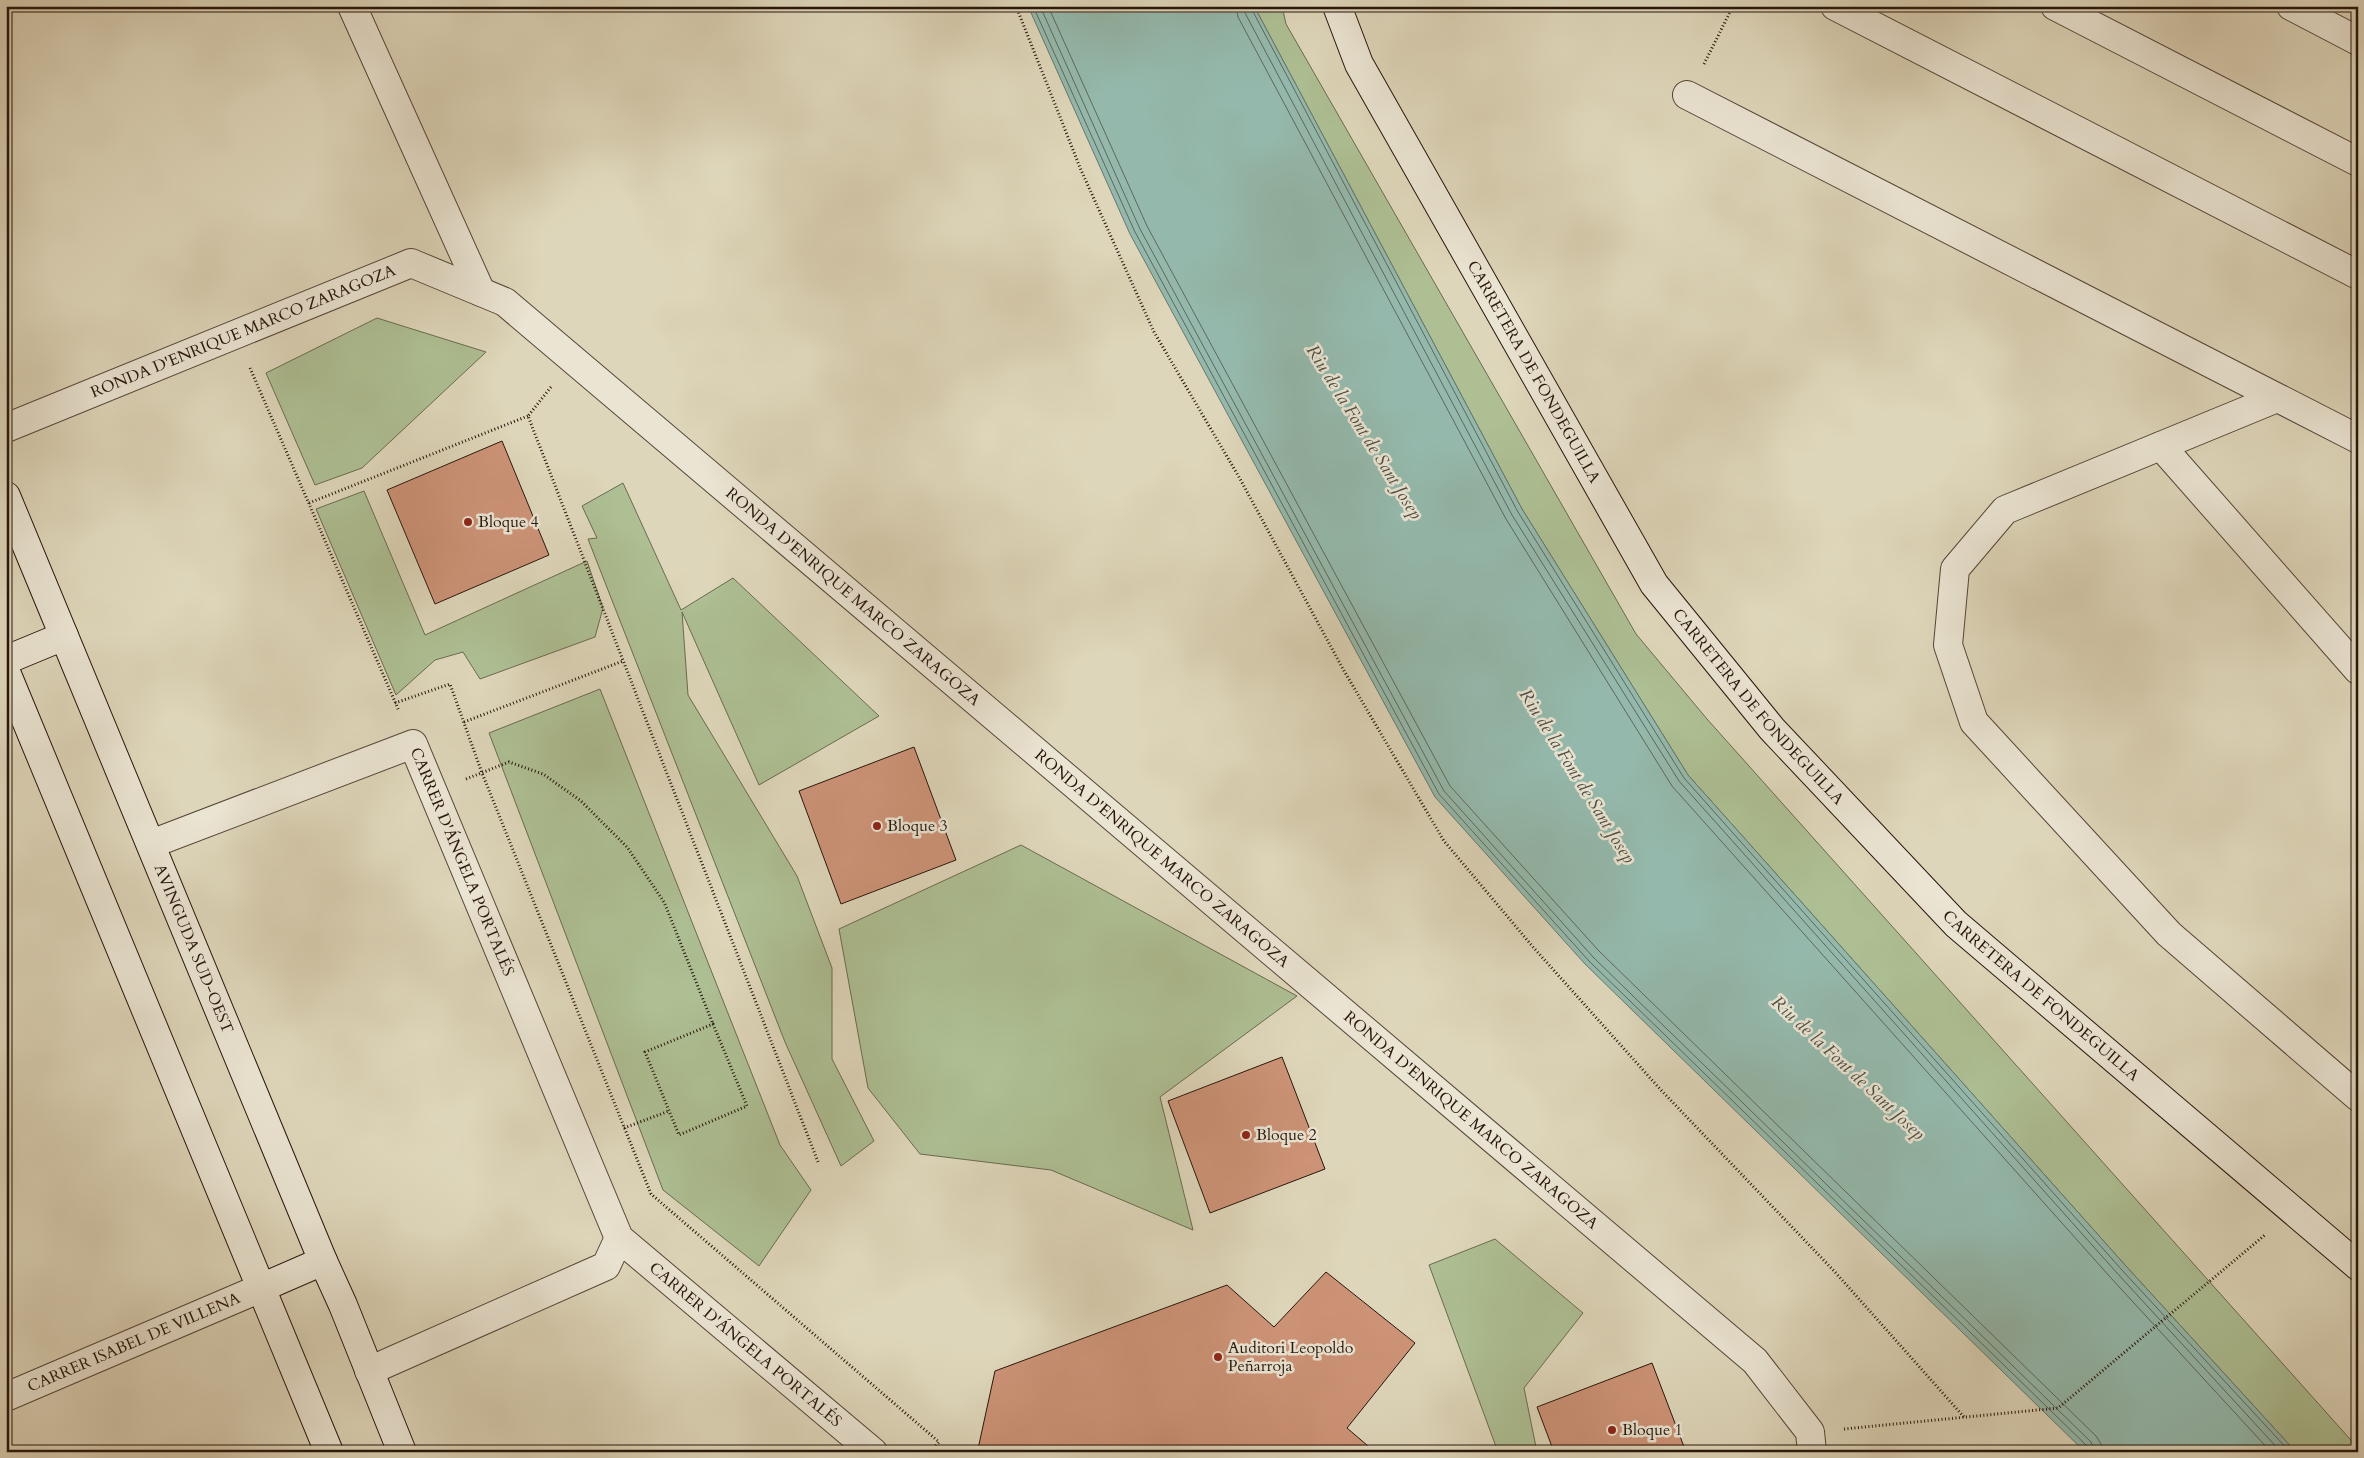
<svg xmlns="http://www.w3.org/2000/svg" width="2364" height="1458" font-family="Cardo,serif">
  <style>
    .green { fill: #adbf93; stroke: #6a6a50 }
    .water { fill: #94b9ac; stroke: #68776c }
    .lines { fill: none; stroke-linecap: round; stroke-linejoin: round }
    .shore { stroke: #5e675c; stroke-width: 1 }
    .building { fill: #cd9377; stroke: #27150c }
    .street-casing { stroke: #554538; stroke-width: 30 }
    .secondary-casing { stroke: #27150c; stroke-width: 30 }
    .path { stroke: #27150c; stroke-width: 3; stroke-dasharray: 1 2.5; stroke-linecap: butt }
    .street { stroke: #eae4d2; stroke-width: 28 }
    .secondary { stroke: #eae4d2; stroke-width: 28 }
    .poi-dot { fill: #8f2418; stroke: #eae4d2; stroke-width: 2 }
    .labels { text-anchor: middle; dominant-baseline: central; stroke-width: 5; stroke-linejoin: round; paint-order: stroke }
    .street-label { font-size: 16px; fill: #27150c; stroke: #eae4d2 }
    .poi-label { font-size: 16px; fill: #27150c; stroke: #eae4d2; text-anchor: start }
    .water-label { font-size: 18px; font-style: italic; fill: #4d4e44; stroke: #eae4d2 }
  </style>
  <rect width="100%" height="100%" fill="#ded6ba"/>
  <filter id="stains"><feTurbulence type="fractalNoise" baseFrequency=".004" numOctaves="4"/><feColorMatrix values="0 0 0 0 .2 0 0 0 0 .09 0 0 0 0 .02 0 0 0 .5 -.17"/></filter>
  <radialGradient id="worn" r=".72"><stop offset=".6" stop-color="#630" stop-opacity="0"/><stop offset="1" stop-color="#630" stop-opacity=".3"/></radialGradient>
  <g class="green">
    <path d="M1254 6H1282L1286 24 1636 634 1707 719 2358 1448V1452H2296L2125 1265 1688 775 1522 509Z"/>
    <path d="M377 318 486 352 362 468 315 485 266 373Z"/>
    <path d="M623 483 681 610 733 578 879 716 759 785 682 612 688 695 797 876 832 968V1059L874 1141 841 1166 785 1042 588 539 597 538 582 506Z"/>
    <path d="M364 491 425 635 587 561 603 608 595 637 480 679 463 652 435 660 396 695 316 509Z"/>
    <path d="M600 689 780 1145 811 1190 759 1266 663 1190 489 733Z"/>
    <path d="M1021 845 1297 996 1160 1097 1193 1230 1051 1170 920 1154 868 1088 839 929Z"/>
    <path d="M1495 1239 1583 1313 1524 1388 1537 1452H1498L1429 1265Z"/>
  </g>
  <path class="water" d="M1028 6H1254L1522 509 1688 775 2125 1265 2296 1452H2085L1585 964 1435 797 1130 234Z"/>
  <g class="lines">
    <g class="shore">
      <path d="M1033 6 1135 232 1439 794 1589 961 2087 1446 2088 1452"/>
      <path d="M1040 6 1140 229 1444 791 1593 957 2091 1442 2095 1452"/>
      <path d="M1048 6 1147 226 1450 786 1599 951 2096 1436 2101 1444 2102 1452"/>
      <path d="M1236 6 1238 17 1506 519 1672 786 2111 1278 2271 1452"/>
      <path d="M1243 6 1245 13 1512 515 1679 781 2117 1273 2281 1452"/>
      <path d="M1250 6 1518 512 1684 778 2121 1269 2290 1452"/>
    </g>
  </g>
  <g class="building">
    <path d="M502 441 549 555 435 604 387 490Z"/>
    <path d="M914 747 956 860 841 904 799 791Z"/>
    <path d="M1282 1057 1325 1169 1210 1213 1168 1101Z"/>
    <path d="M1326 1272 1415 1343 1347 1428 1375 1452H982L978 1449 995 1371 1227 1285 1274 1327Z"/>
    <path d="M1652 1363 1686 1452H1554L1537 1407Z"/>
  </g>
  <g class="lines">
    <defs>
      <g id="street">
        <path d="M352 6 481 292"/>
        <path d="M1835 6 2358 275"/>
        <path d="M2055 6 2358 162"/>
        <path d="M2291 6 2358 41"/>
        <path d="M1687 95 2358 439"/>
        <path d="M2277 398 2005 510 1955 569 1948 645 1974 722 2169 934 2358 1097"/>
        <path id="s1" d="M6 428 411 263 505 302 1755 1361 1810 1432 1812 1452"/>
        <path d="M2161 446 2358 670"/>
        <path id="s2" d="M151 844 413 744 619 1238 873 1452"/>
        <path d="M369 1371 606 1266 619 1238"/>
        <path id="s3" d="M6 1397 261 1288"/>
      </g>
      <g id="secondary">
        <path id="s4" d="M1337 6 1359 64 1654 584 1772 729 1956 924 2358 1266"/>
        <path id="s5" d="M6 496 323 1261 343 1305 402 1452"/>
        <path d="M6 660 64 636"/>
        <path d="M6 672 329 1452"/>
        <path d="M261 1288 323 1261"/>
      </g>
    </defs>
    <use href="#street" class="street-casing"/>
    <use href="#secondary" class="secondary-casing"/>
    <g class="path">
      <path d="M1016 6 1081 170 1154 332 1239 477 1343 669 1444 841 1533 947 1660 1089 1835 1272 1964 1417"/>
      <path d="M1704 64 1733 6"/>
      <path d="M250 368 399 711"/>
      <path d="M551 387 528 416 818 1162"/>
      <path d="M309 503 528 416"/>
      <path d="M395 703 450 684 482 773 651 1194 939 1442 930 1452"/>
      <path d="M464 722 623 661"/>
      <path d="M466 779 509 762 543 774 581 801 627 847 664 902 713 1024"/>
      <path d="M713 1024 747 1106 679 1135 645 1052Z"/>
      <path d="M624 1128 669 1111"/>
      <path d="M1844 1429 2058 1408 2266 1234"/>
    </g>
    <use href="#street" class="street"/>
    <use href="#secondary" class="secondary"/>
  </g>
  <g class="poi-dot">
    <circle cx="468" cy="522" r="5"/>
    <circle cx="877" cy="826" r="5"/>
    <circle cx="1246" cy="1135" r="5"/>
    <circle cx="1218" cy="1357" r="5"/>
    <circle cx="1612" cy="1430" r="5"/>
  </g>
  <g class="labels">
    <g class="street-label">
      <text stroke="none"><textPath href="#s1" startOffset="256">RONDA D'ENRIQUE MARCO ZARAGOZA</textPath></text>
      <text stroke="none"><textPath href="#s4" startOffset="416">CARRETERA DE FONDEGUILLA</textPath></text>
      <text stroke="none"><textPath href="#s1" startOffset="995">RONDA D'ENRIQUE MARCO ZARAGOZA</textPath></text>
      <text stroke="none"><textPath href="#s4" startOffset="821">CARRETERA DE FONDEGUILLA</textPath></text>
      <text stroke="none"><textPath href="#s1" startOffset="1400">RONDA D'ENRIQUE MARCO ZARAGOZA</textPath></text>
      <text stroke="none"><textPath href="#s2" startOffset="408">CARRER D'ÁNGELA PORTALÉS</textPath></text>
      <text stroke="none"><textPath href="#s5" startOffset="490">AVINGUDA SUD-OEST</textPath></text>
      <text stroke="none"><textPath href="#s4" startOffset="1226">CARRETERA DE FONDEGUILLA</textPath></text>
      <text stroke="none"><textPath href="#s1" startOffset="1805">RONDA D'ENRIQUE MARCO ZARAGOZA</textPath></text>
      <text stroke="none"><textPath href="#s3" startOffset="139">CARRER ISABEL DE VILLENA</textPath></text>
      <text stroke="none"><textPath href="#s2" startOffset="981">CARRER D'ÁNGELA PORTALÉS</textPath></text>
    </g>
    <g class="poi-label">
      <text x="478" y="522">Bloque 4</text>
      <text x="887" y="826">Bloque 3</text>
      <text x="1256" y="1135">Bloque 2</text>
      <text x="1228" y="1348">Auditori Leopoldo<tspan x="1228" dy="18">Peñarroja</tspan></text>
      <text x="1622" y="1430">Bloque 1</text>
    </g>
    <g class="water-label">
      <text transform="translate(1364 432) rotate(58)">Riu de la Font de Sant Josep</text>
      <text transform="translate(1577 776) rotate(58)">Riu de la Font de Sant Josep</text>
      <text transform="translate(1848 1068) rotate(43)">Riu de la Font de Sant Josep</text>
    </g>
  </g>
  <rect width="2364" height="1458" fill="none" stroke="#ded6ba" stroke-width="25"/>
  <rect x="8" y="8" width="2349" height="1443" fill="none" stroke="#27150c" stroke-width="2.5"/>
  <rect x="12" y="12" width="2339" height="1433" fill="none" stroke="#27150c"/>
  <rect width="100%" height="100%" filter="url(#stains)"/>
  <rect width="100%" height="100%" fill="url(#worn)"/>
</svg>
